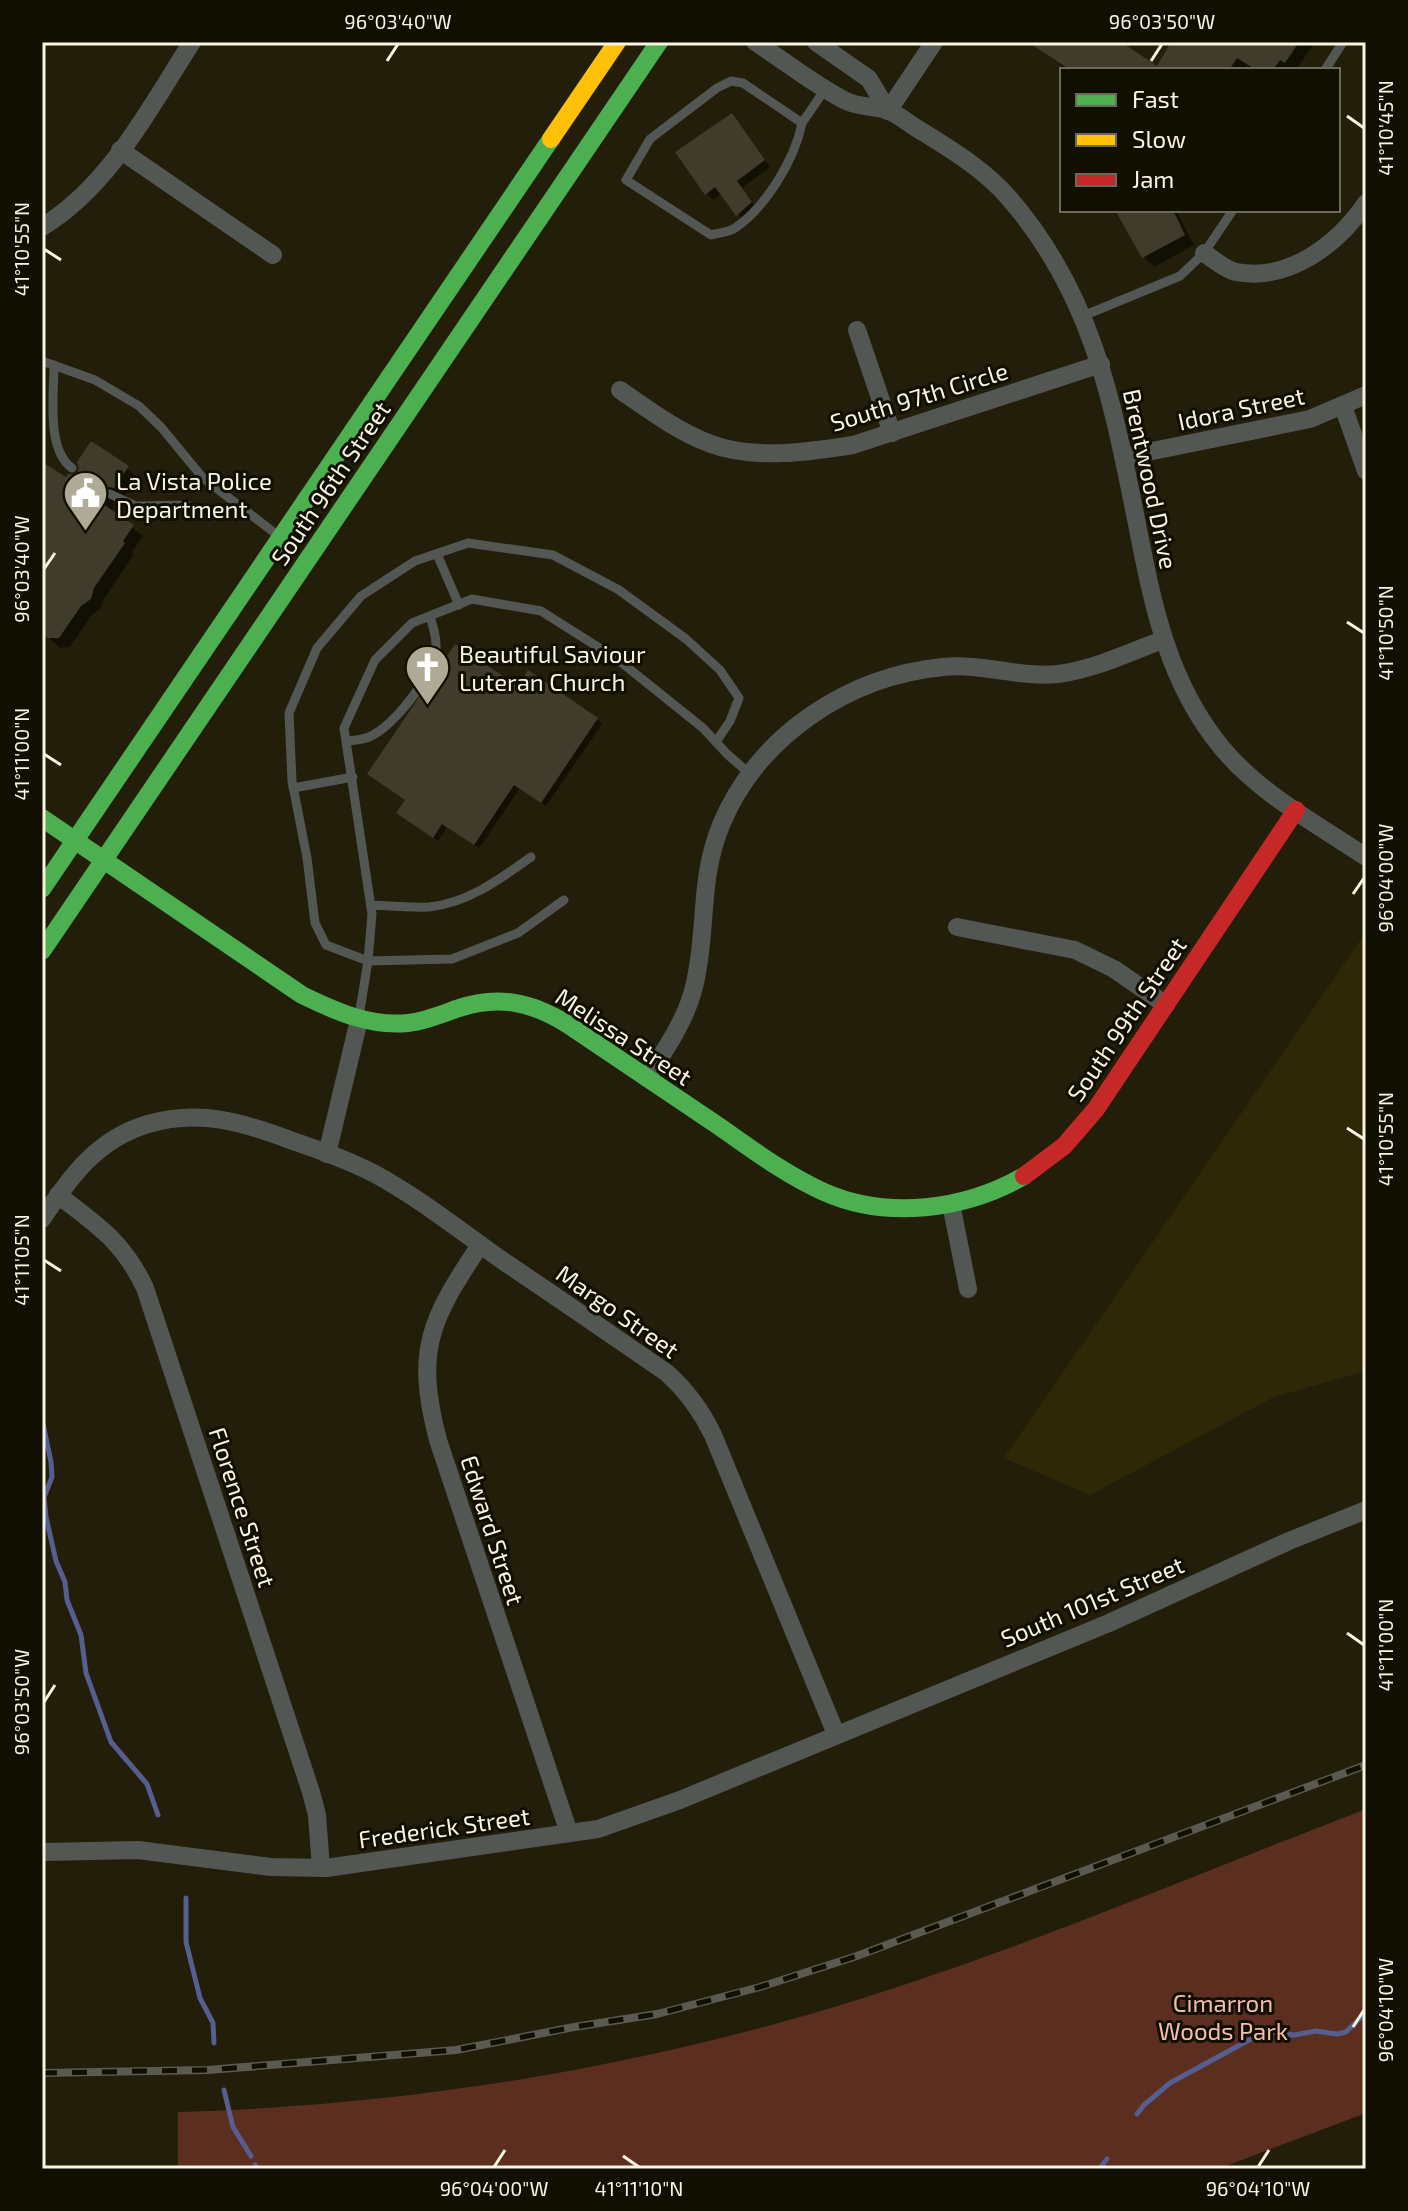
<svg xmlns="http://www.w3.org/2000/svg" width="1408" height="2211" font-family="'Exo 2',sans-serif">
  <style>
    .built { fill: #2f2807 }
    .green { fill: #5b2e1f }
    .shadow { fill: #0007 }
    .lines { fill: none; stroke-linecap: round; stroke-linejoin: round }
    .stream { stroke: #565d8f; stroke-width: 5 }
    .building { fill: #403b2a }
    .lane { stroke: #535753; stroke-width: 9 }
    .street { stroke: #535753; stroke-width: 18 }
    .fast { stroke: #4caf50; stroke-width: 18 }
    .slow { stroke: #ffc107; stroke-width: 18 }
    .jam { stroke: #c62828; stroke-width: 18 }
    .rail-casing { stroke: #5b5a50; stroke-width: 8 }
    .rail { stroke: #110e02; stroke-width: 5; stroke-dasharray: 15; stroke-linecap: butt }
    .ticks { fill: none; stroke: #faf5e0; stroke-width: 3 }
    .labels { text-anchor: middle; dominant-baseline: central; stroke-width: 6; stroke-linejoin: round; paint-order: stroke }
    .street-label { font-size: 24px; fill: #faf5e0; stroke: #110e02 }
    .poi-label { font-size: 24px; fill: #faf5e0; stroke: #110e02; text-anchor: start }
    .park-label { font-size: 24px; fill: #f7bdac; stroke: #110e02 }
    .neatline { fill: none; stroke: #faf5e0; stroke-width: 3 }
    .ticks-label { font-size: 20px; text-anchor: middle; fill: #faf5e0 }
  </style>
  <rect width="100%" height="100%" fill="#221e0a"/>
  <path class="built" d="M1366 932V1371L1274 1397 1090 1495 1004 1458Z"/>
  <path class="green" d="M1366 1809V2113L1218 2169H178V2112C392 2106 601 2074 807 2015 998 1960 1181 1880 1366 1809Z"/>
  <g class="shadow">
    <path d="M1029 42H1118L1158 68 1174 42H1315L1296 70 1291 68 1289 70H1253L1247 66 1245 70H1068Z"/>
    <path d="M732 115 770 167 742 188 757 210 744 221 722 193 713 200 707 194 677 152Z"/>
    <path d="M1117 210H1176L1194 245 1154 267 1144 257Z"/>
    <path d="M42 464 67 480 127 468 137 478 124 497 119 496 113 501V513L143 536 132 552 134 554 104 599 100 609 91 616 70 647 60 648 42 631Z"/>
    <path d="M518 689 597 719 602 724 546 806 520 788 479 848 447 827 438 841 403 817Z"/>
  </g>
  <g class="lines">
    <g class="stream">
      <path d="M42 1419 51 1462 52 1477 44 1497 46 1517 56 1561 65 1582 67 1600 81 1635 86 1673 111 1742 147 1784 158 1815"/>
      <path d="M186 1898V1942L200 1998 213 2023 214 2043"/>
      <path d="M224 2090 233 2127 251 2156"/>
      <path d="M1137 2114 1144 2105 1170 2083 1249 2040 1273 2032 1294 2035 1316 2031 1337 2034 1346 2032 1366 2012"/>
      <path d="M255 2165 258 2169"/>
      <path d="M1099 2169 1107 2159"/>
    </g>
  </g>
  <g class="building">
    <path d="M1028 42H1121L1157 66 1171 42H1299L1285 63 1280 60 1273 70H1256L1237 58 1229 70H1070Z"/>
    <path d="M732 113 765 160 737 181 752 202 736 216 715 187 705 195 675 152Z"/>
    <path d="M1115 210H1173L1185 235 1142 258Z"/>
    <path d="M91 441 129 466 114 488 109 487 104 490 106 500 103 504 134 525 123 541 125 543 94 588 91 599 81 606 59 638H48L42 635V462L66 477 68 474 75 475 79 469 77 462Z"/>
    <path d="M455 644 518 686 528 670 598 718 541 803 514 785 474 845 442 824 433 838 396 813 405 800 367 774Z"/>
  </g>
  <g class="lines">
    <g class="lane">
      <path d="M1325 70 1343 42"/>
      <path d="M802 123C795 159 766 207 735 228 729 232 719 233 711 235L626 180 650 139 717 88 731 81 743 83 802 123 826 88"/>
      <path d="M1083 316 1180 276 1204 253 1233 210"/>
      <path d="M42 361 95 380 139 406 161 427 203 478 280 537"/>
      <path d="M54 365C54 394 46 450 72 468"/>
      <path d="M110 494 136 506 187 505"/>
      <path d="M437 554 459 605"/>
      <path d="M347 741C355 740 364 740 371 736 394 725 426 683 434 659 439 645 434 630 430 616"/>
      <path d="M716 742 730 721 739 698 720 670 686 639 619 590 553 555 468 543 415 561 361 596 317 648 289 713 292 781 307 858 315 923 326 945 368 961 372 914 344 728 375 660 412 623 472 599 541 611 617 659 703 728 727 754 751 775"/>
      <path d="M293 788 353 777"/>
      <path d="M371 905C390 906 410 908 429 907 468 903 500 879 531 857"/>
      <path d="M359 1016 368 961 452 959 518 933 564 900"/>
    </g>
    <g class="street">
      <path d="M755 42C785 61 814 85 846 101 858 107 874 106 887 110 898 114 908 123 918 129 950 149 984 169 1009 198 1092 294 1112 399 1136 519 1152 601 1167 682 1222 748 1260 794 1317 824 1366 857"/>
      <path d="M816 42 869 79 888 111"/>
      <path d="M888 111 934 42"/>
      <path d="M120 150 273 255"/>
      <path d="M42 227C110 186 150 107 192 42"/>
      <path d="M1204 253C1213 259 1226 270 1236 272 1289 282 1338 244 1366 203"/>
      <path d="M857 330 892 433"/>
      <path d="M620 390C649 410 678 432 711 444 754 460 809 452 853 445L1101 364"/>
      <path d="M1343 406 1366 471"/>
      <path d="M1123 457 1310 419 1366 395"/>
      <path d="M957 927 1075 950 1114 969 1166 1005"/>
      <path d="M647 1078C665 1050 686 1020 694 987 708 931 698 881 721 825 758 736 848 676 943 667 982 663 1020 678 1058 674 1094 669 1129 653 1162 640"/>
      <path d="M327 1154 359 1020"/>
      <path d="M58 1195C97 1225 123 1241 145 1288L311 1792 317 1815 321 1868"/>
      <path d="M951 1204 968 1289"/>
      <path d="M42 1219C70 1177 97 1139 148 1124 199 1109 242 1122 290 1140 319 1150 348 1160 375 1174 421 1199 463 1233 506 1263 560 1299 613 1336 667 1373 687 1391 701 1410 713 1435L836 1734"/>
      <path d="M480 1245C431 1319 414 1349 438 1440L569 1833"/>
      <path d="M42 1852 138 1850 271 1867 326 1868 598 1829 680 1800 1109 1623 1289 1541 1366 1510"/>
    </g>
    <g class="fast">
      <path d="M42 818 302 995C335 1011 370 1027 408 1023 425 1021 440 1015 456 1009 497 995 530 1001 567 1024 618 1058 669 1093 720 1127 753 1150 786 1175 824 1192 887 1220 965 1210 1024 1176"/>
      <path d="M42 889 551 139"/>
      <path d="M42 951 659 42"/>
    </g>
    <path class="slow" d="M551 139 617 42"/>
    <path class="jam" d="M1024 1176 1064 1146 1096 1109 1296 810"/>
    <defs>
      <path id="rail" d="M42 2073 208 2070 456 2050 574 2027 657 2014 760 1987 857 1956 1366 1765"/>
    </defs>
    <use href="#rail" class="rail-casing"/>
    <use href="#rail" class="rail"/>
  </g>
  <path class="ticks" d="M387 61 398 44M1151 61 1162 44M1347 116 1364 128M44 249 61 260M44 569 55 553M1347 622 1364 633M44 754 61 765M1353 894 1364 878M1347 1128 1364 1139M44 1260 61 1271M1347 1633 1364 1645M44 1702 55 1685M1353 2027 1364 2010M623 2156 639 2167M494 2167 505 2150M1258 2167 1269 2150"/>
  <defs>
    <symbol id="civic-pin" viewBox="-11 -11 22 30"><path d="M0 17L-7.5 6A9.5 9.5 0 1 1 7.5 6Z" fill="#aeaa95" stroke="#110e02"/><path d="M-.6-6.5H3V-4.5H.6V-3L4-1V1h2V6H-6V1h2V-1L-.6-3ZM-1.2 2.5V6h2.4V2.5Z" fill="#fff"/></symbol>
    <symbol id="church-pin" viewBox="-11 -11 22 30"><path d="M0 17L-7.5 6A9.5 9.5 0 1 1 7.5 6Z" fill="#aeaa95" stroke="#110e02"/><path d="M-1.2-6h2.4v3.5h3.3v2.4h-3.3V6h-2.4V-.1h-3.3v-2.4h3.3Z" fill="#fff"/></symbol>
  </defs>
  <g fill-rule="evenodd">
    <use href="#civic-pin" x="60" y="468" width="51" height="69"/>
    <use href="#church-pin" x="402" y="642" width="51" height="69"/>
  </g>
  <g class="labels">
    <g class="street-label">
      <text transform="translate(919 396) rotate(-17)">South 97th Circle</text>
      <text transform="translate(1241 408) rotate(-12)">Idora Street</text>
      <text transform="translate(1151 479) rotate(78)">Brentwood Drive</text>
      <text transform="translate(330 483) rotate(-56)">South 96th Street</text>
      <text transform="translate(1126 1019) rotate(-56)">South 99th Street</text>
      <text transform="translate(624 1036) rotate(33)">Melissa Street</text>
      <text transform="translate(618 1311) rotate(35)">Margo Street</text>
      <text transform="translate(243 1507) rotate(72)">Florence Street</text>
      <text transform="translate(493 1530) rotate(72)">Edward Street</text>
      <text transform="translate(1092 1601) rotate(-23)">South 101st Street</text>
      <text transform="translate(444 1827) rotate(-8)">Frederick Street</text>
    </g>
    <g class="poi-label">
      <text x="116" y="480">La Vista Police<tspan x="116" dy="28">Department</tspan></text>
      <text x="459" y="653">Beautiful Saviour<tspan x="459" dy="28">Luteran Church</tspan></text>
    </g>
    <g class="park-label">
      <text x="1223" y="2002">Cimarron<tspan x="1223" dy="28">Woods Park</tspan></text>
    </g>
  </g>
  <rect width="1408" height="2211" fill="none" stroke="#110e02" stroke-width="88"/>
  <rect x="1060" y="68" width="280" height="144" fill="#110e02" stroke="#6e6a5b" stroke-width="2"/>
  <rect x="1076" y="94" width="40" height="12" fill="#4caf50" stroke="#6e6a5b" stroke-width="2"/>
  <text x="1132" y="108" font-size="24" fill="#faf5e0">Fast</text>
  <rect x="1076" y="134" width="40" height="12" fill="#ffc107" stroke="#6e6a5b" stroke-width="2"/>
  <text x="1132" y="148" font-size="24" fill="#faf5e0">Slow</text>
  <rect x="1076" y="174" width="40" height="12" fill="#c62828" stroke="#6e6a5b" stroke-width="2"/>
  <text x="1132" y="188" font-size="24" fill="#faf5e0">Jam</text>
  <rect x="44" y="44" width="1320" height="2123" class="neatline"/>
  <g class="ticks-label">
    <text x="398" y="29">96°03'40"W</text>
    <text x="1162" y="29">96°03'50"W</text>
    <text transform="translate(1386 128) rotate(-90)" y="7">41°10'45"N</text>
    <text transform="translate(22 249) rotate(-90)" y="7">41°10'55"N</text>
    <text transform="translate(22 569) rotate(-90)" y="7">96°03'40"W</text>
    <text transform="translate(1386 633) rotate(-90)" y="7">41°10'50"N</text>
    <text transform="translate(22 754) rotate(-90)" y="7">41°11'00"N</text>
    <text transform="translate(1386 878) rotate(-90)" y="7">96°04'00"W</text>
    <text transform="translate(1386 1139) rotate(-90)" y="7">41°10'55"N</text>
    <text transform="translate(22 1260) rotate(-90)" y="7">41°11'05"N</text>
    <text transform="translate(1386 1645) rotate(-90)" y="7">41°11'00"N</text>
    <text transform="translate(22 1702) rotate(-90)" y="7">96°03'50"W</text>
    <text transform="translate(1386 2010) rotate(-90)" y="7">96°04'10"W</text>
    <text x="494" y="2196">96°04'00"W</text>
    <text x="639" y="2196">41°11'10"N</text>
    <text x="1258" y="2196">96°04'10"W</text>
  </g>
</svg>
